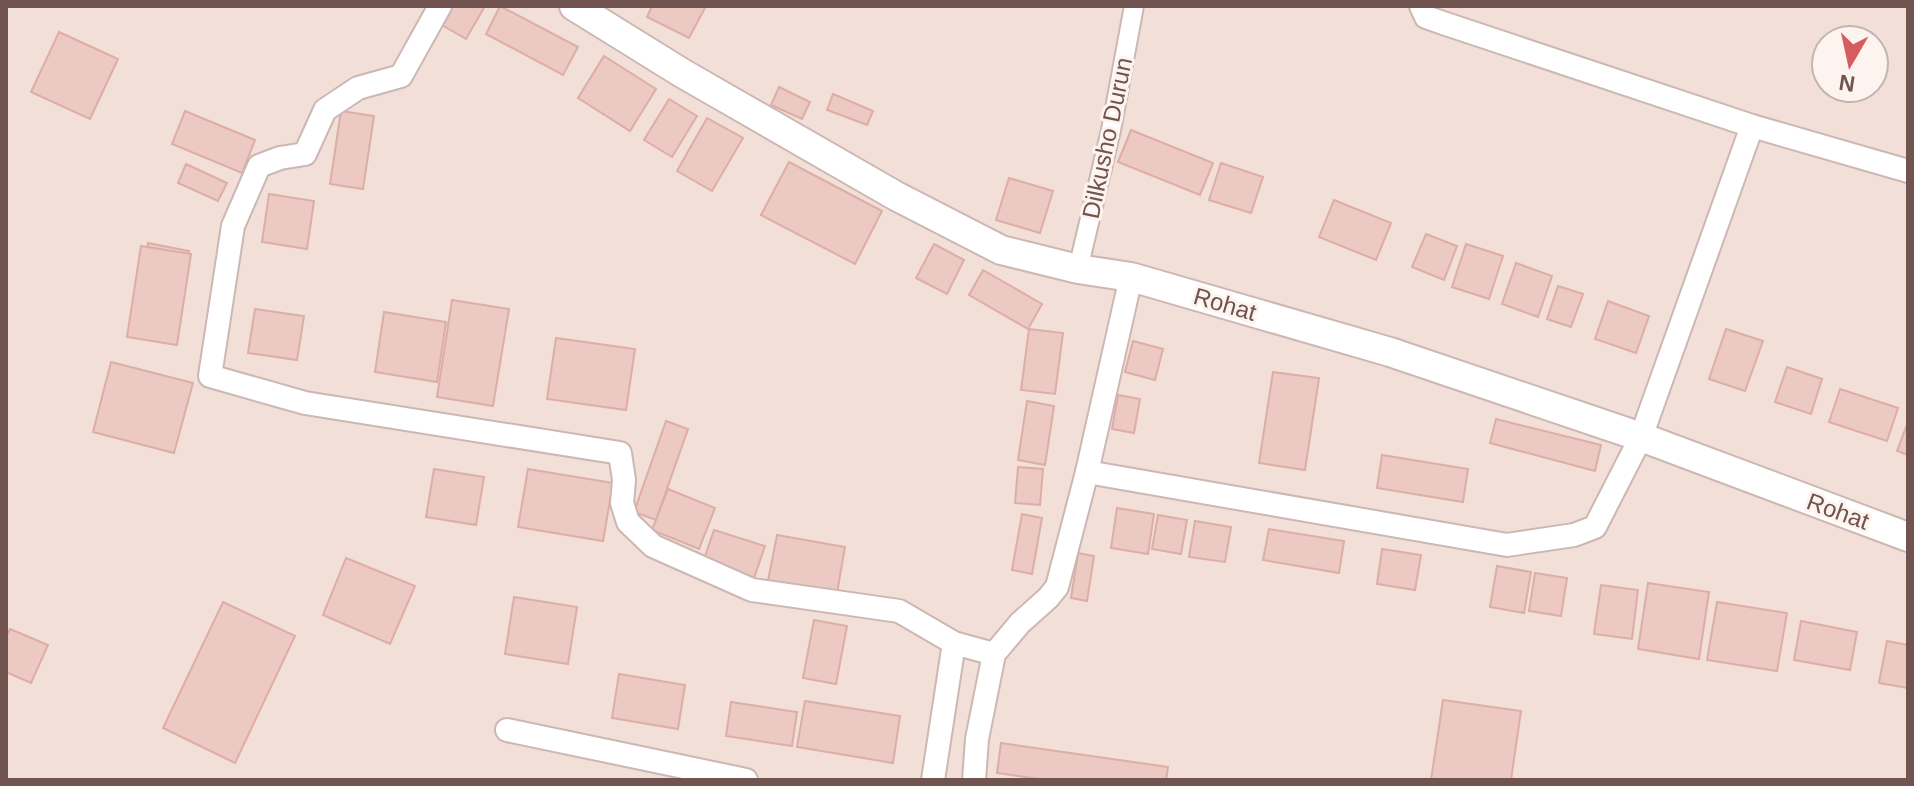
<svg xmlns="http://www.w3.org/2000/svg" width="1914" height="786" font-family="Arial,sans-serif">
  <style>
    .residential { fill: #f1dfd8; fill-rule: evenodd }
    .building { fill: #ecc9c3; stroke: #ddada6; stroke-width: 2 }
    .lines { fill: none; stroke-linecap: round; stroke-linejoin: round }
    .pedestrian-casing { stroke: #cdb7b3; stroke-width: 22 }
    .minor-casing { stroke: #cdb7b3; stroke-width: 26 }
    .tertiary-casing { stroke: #cdb7b3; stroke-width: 32 }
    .pedestrian { stroke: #fff; stroke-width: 18 }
    .minor { stroke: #fff; stroke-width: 22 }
    .tertiary { stroke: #fff; stroke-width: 28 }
    .labels { text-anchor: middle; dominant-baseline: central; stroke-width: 6; stroke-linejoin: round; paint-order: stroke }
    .street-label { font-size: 24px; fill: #71534f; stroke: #fdf4ef }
  </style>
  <rect width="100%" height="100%" fill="#faefe9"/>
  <path class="residential" d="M6 6H1908V780H6ZM1826 40H1874V88H1826Z"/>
  <g class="building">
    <path d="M450 6H485L466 39 440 24Z"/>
    <path d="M500 6 578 47 563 75 486 34Z"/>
    <path d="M652 6H706L689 38 647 17Z"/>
    <path d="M59 32 118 59 90 119 31 92Z"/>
    <path d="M604 56 656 89 630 131 578 98Z"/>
    <path d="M779 87 810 102 802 119 771 105Z"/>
    <path d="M833 94 873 111 867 125 827 110Z"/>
    <path d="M669 99 697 116 672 157 644 140Z"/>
    <path d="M185 111 255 140 242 173 172 144Z"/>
    <path d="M341 111 374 116 363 189 330 184Z"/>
    <path d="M707 118 743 138 712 191 677 171Z"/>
    <path d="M1131 130 1213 163 1200 195 1118 162Z"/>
    <path d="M789 162 882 211 855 264 761 215Z"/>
    <path d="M1221 163 1263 177 1251 213 1209 200Z"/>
    <path d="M186 164 227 183 218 201 178 183Z"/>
    <path d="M1009 178 1053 191 1040 233 996 220Z"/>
    <path d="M269 194 314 201 307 249 262 242Z"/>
    <path d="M1334 200 1391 223 1376 260 1319 237Z"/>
    <path d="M1426 234 1457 246 1444 280 1412 267Z"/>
    <path d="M148 243 189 251 172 339 130 331Z"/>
    <path d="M934 244 964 260 947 294 916 278Z"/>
    <path d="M1466 244 1503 256 1489 299 1452 287Z"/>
    <path d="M141 246 191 254 177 345 127 337Z"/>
    <path d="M1516 263 1552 276 1538 317 1502 304Z"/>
    <path d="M983 270 1042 304 1028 329 969 295Z"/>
    <path d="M1558 286 1583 294 1571 327 1547 319Z"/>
    <path d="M452 300 509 309 493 406 437 397Z"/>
    <path d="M1608 301 1649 316 1636 353 1595 339Z"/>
    <path d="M255 309 304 316 297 360 248 353Z"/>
    <path d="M384 312 446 322 437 382 375 372Z"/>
    <path d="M1029 329 1063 333 1055 394 1021 390Z"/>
    <path d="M1726 329 1763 341 1745 391 1709 379Z"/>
    <path d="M556 338 635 349 626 410 547 399Z"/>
    <path d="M1133 341 1163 349 1155 380 1125 372Z"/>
    <path d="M111 362 193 383 174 453 93 432Z"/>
    <path d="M1787 367 1822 379 1811 414 1775 402Z"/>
    <path d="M1273 372 1319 378 1305 470 1259 463Z"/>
    <path d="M1840 389 1898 408 1887 441 1829 422Z"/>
    <path d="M1118 395 1140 399 1134 433 1112 429Z"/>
    <path d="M1027 401 1054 406 1045 465 1018 460Z"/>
    <path d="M1496 419 1601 445 1595 471 1490 443Z"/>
    <path d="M666 421 688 429 656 520 634 512Z"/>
    <path d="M1908 422V455L1897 451Z"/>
    <path d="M1382 455 1468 469 1463 502 1377 488Z"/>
    <path d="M1018 467 1043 469 1040 505 1015 503Z"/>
    <path d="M434 469 484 477 476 525 426 517Z"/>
    <path d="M528 469 613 483 603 541 518 527Z"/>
    <path d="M668 489 715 508 699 549 652 530Z"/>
    <path d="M1117 508 1154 514 1148 554 1111 548Z"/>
    <path d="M1022 514 1042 518 1032 574 1012 570Z"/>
    <path d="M1158 515 1187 520 1181 554 1152 549Z"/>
    <path d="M1195 521 1231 527 1225 562 1189 557Z"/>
    <path d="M1269 529 1344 541 1339 573 1263 560Z"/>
    <path d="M714 530 765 546 754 578 703 562Z"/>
    <path d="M777 535 845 547 837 593 768 581Z"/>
    <path d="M1382 549 1421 555 1415 590 1377 584Z"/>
    <path d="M1078 553 1094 556 1087 601 1071 598Z"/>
    <path d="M346 558 415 586 390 644 323 615Z"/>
    <path d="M1497 566 1531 572 1524 613 1490 607Z"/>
    <path d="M1535 573 1567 578 1561 616 1529 611Z"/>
    <path d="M1648 583 1709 592 1699 659 1638 649Z"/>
    <path d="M1601 585 1638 590 1632 639 1594 634Z"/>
    <path d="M514 597 577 607 568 664 505 654Z"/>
    <path d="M223 602 295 636 235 763 163 728Z"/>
    <path d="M1717 602 1787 613 1777 671 1707 660Z"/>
    <path d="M814 620 847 626 836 684 803 678Z"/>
    <path d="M1801 621 1857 632 1850 670 1794 660Z"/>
    <path d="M10 629 48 645 31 683 6 672V637Z"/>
    <path d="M1887 641 1908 645V688L1879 683Z"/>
    <path d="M619 674 685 685 678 729 612 718Z"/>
    <path d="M1443 700 1521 711 1511 780H1431Z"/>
    <path d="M805 701 900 716 893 763 797 747Z"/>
    <path d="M731 702 797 712 792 746 726 736Z"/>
    <path d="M1001 743 1168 767 1166 780H1047L997 773Z"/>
  </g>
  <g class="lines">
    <defs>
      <path id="pedestrian" d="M1078 269 1111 130 1134 6"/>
      <g id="minor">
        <path d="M440 6 401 76 358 88 325 110 305 154 280 158 259 166 233 226 210 376 305 403 620 453 624 480 622 503 628 522 653 546 752 590 899 611 954 643 994 654"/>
        <path d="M1752 126 1908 171"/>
        <path d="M1087 472 1507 545 1574 535 1595 527 1641 437 1752 126 1443 23 1426 17 1421 6"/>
        <path d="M507 730 746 780"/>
        <path d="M933 780 954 643"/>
        <path d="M974 780 977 739 994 654 1020 623 1048 598 1057 587 1087 472 1131 277"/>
      </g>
      <path id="tertiary" d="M574 6 682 73 896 196 1001 250 1078 269 1131 277 1390 352 1641 437 1908 537"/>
    </defs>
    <use href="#pedestrian" class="pedestrian-casing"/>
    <use href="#minor" class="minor-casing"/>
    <use href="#tertiary" class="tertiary-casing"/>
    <use href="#pedestrian" class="pedestrian"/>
    <use href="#minor" class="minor"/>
    <use href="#tertiary" class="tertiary"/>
  </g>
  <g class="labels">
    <g class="street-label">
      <text transform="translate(1107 138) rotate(-78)">Dilkusho Durun</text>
      <text transform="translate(1225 304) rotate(16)">Rohat</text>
      <text transform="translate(1838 511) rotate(20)">Rohat</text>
    </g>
  </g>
  <rect width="1914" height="786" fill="none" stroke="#71534f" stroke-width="16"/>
  <g transform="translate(1850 64) rotate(189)"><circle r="38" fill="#fdf4ef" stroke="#c5b4af" stroke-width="2"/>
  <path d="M0-6L14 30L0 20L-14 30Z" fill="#d55c5f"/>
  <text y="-12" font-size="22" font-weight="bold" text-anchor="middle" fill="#71534f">N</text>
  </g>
</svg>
